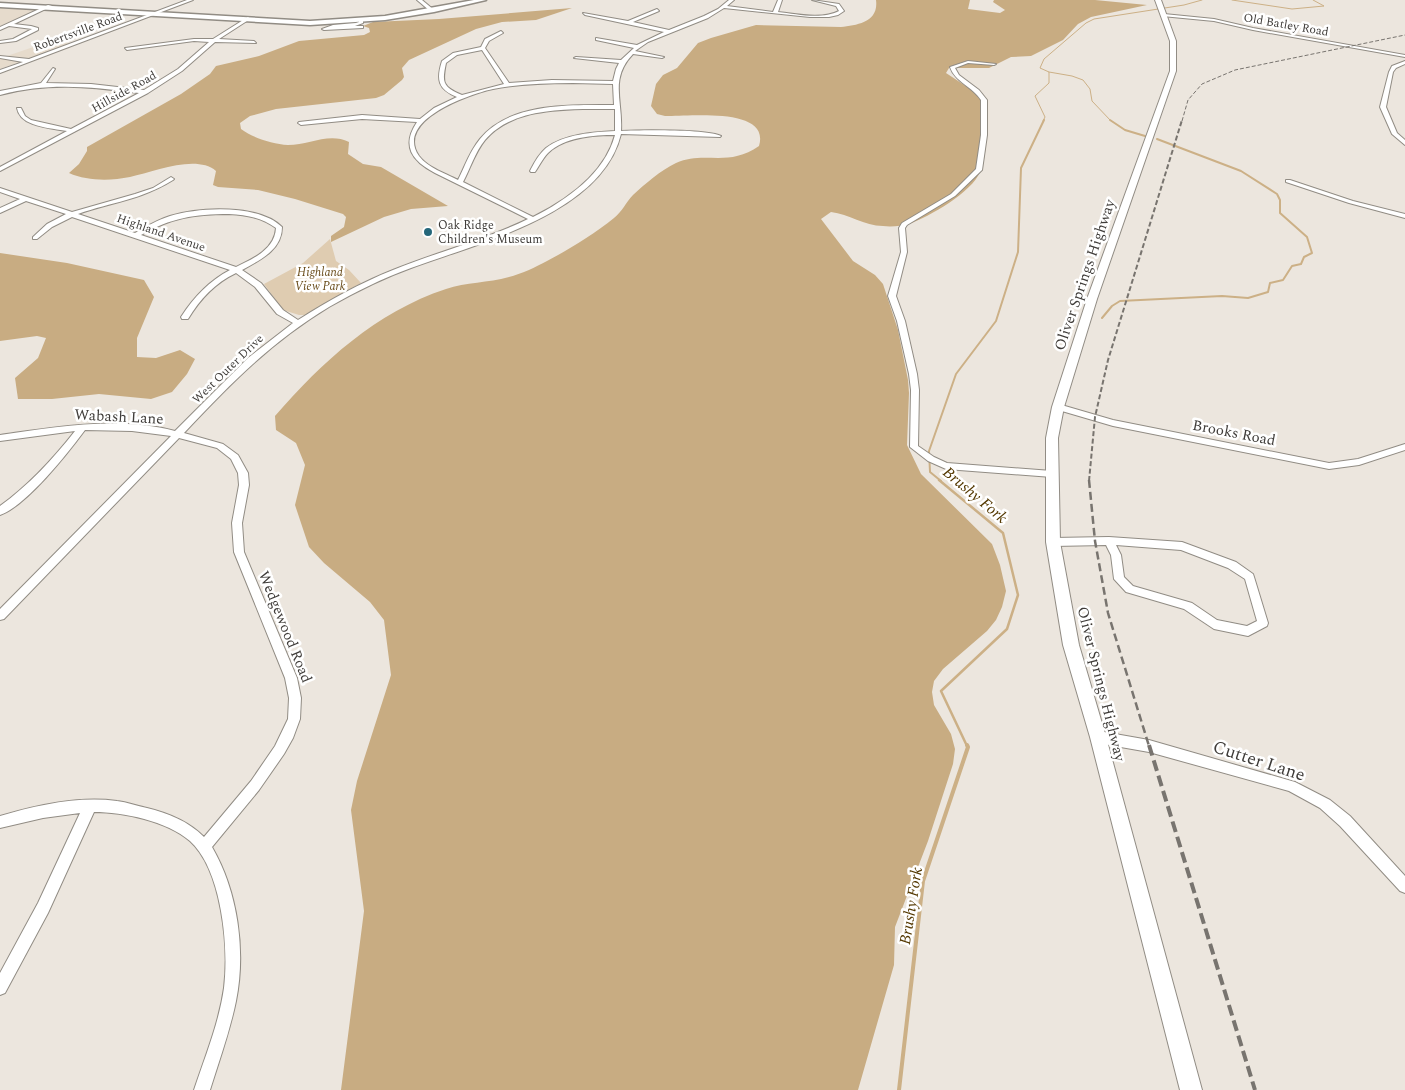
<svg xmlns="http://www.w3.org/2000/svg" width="1405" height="1090" font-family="Spectral,serif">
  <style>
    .built { fill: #e6dbcc }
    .green { fill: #dfccb1 }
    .forest { fill: #c8ac82 }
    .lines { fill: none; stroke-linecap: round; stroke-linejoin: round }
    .stream-far3 { stroke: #ccb086; stroke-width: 1 }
    .stream-far2 { stroke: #ccb086; stroke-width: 2 }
    .stream-far1 { stroke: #ccb086; stroke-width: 2.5 }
    .stream { stroke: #ccb086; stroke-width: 4 }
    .minor-casing { stroke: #918c84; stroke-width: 2 }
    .major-casing { stroke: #918c84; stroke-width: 2 }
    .highway-casing { stroke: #918c84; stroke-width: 3 }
    .minor { fill: #fff; fill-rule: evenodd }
    .major { fill: #fff; fill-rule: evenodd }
    .highway { fill: #fff; fill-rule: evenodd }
    .rail-far3 { stroke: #78746f; stroke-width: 1; stroke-dasharray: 4 2; stroke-linecap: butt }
    .rail-far2 { stroke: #78746f; stroke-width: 2; stroke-dasharray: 5 2.5; stroke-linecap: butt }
    .rail-far1 { stroke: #78746f; stroke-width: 2.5; stroke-dasharray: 8 4; stroke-linecap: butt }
    .rail { stroke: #78746f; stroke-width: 4; stroke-dasharray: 11 5; stroke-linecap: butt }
    .poi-dot { fill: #25677a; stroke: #fff; stroke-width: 2 }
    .labels { text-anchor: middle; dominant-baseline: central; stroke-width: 5; stroke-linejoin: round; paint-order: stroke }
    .far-street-label { font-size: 12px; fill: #3f3c39; stroke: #fff }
    .far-poi-label { font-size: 12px; fill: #3f3c39; stroke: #fff; text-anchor: start }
    .far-park-label { font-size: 12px; font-style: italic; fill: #694c1a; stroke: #fff }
    .street-label { font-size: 15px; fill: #3f3c39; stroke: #fff }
    .water-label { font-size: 16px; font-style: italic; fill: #543800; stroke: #fff }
    .near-street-label { font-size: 18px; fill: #3f3c39; stroke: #fff }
  </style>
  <rect width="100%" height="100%" fill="#ece6de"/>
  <g class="built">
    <path d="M0 7 39 9 1 26 0 28Z"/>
    <path d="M45 43H73L0 69V59H7L11 57 7 56Z"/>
  </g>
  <path class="green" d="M330 239 336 261 349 270 361 283 305 315H299L283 310 264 284 303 263Z"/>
  <g class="forest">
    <path d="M876 0H970L968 9 1000 13 1005 10 993 2 994 0H1095L1147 5 1091 17 1078 24 1063 40 1031 56 1011 57 989 68H949L946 73 981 96C985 120 990 149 980 172 972 192 929 217 909 224 902 226 891 227 883 226 864 226 849 214 831 212L821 219 853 261 875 275 883 284 898 330 908 380 909 393 907 445 921 474 992 544 1000 565 1006 591 1002 607 996 620 987 631 943 669 934 681 932 692 934 705 951 734 955 749 953 764 928 841 895 927 894 965 858 1090H341L364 911 351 810 357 781 391 675 384 620 370 602 324 563 309 547 295 505 305 465 296 443 276 430 275 416C322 362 376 312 446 289 466 282 488 283 509 277 521 274 536 267 547 261 570 249 594 234 614 218 622 212 626 202 633 195 645 184 661 170 676 163 704 150 728 168 759 146 771 106 687 117 665 116L657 114 651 106 656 84 663 75 677 68 698 43 711 38 756 25 841 27C857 25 879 22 876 0Z"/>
    <path d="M572 8 536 20 502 22 476 29 409 60 402 68 404 77 402 80 384 95 376 98 276 109 250 116 240 123 241 129C253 138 272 144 288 145 309 145 329 132 349 142L348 154 363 164 381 167 448 206 411 209 384 217 331 242V236L344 227 346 217 343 214 295 199 258 190 218 187 213 185 216 171C196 154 154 172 130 177 110 181 87 181 69 173L79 164 87 151V147L181 94 210 74 216 66 259 56 299 41 364 35 370 32 369 28 363 26 373 22 439 19Z"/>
    <path d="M0 253 67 263 144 280 154 297 137 338V357L156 358 180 350 195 359 187 374 172 392 151 399 99 394 52 399H18L15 378 38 358 46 338 37 336 0 341Z"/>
  </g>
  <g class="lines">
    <g class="stream-far3">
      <path d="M1232 0 1292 9 1324 6 1313 0"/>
      <path d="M1049 72 1072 76 1083 80 1090 89 1092 101 1111 121"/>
      <path d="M1043 121 1045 117 1035 96 1049 83V72L1040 68 1044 59 1086 23 1094 19 1184 5 1202 0"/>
    </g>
    <g class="stream-far2">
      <path d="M1110 120 1125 130 1145 136"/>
      <path d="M1102 318 1112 306 1120 301 1222 296 1248 298 1268 292 1270 283 1283 280 1292 266 1301 264 1304 257 1312 253 1307 237 1280 213V200L1277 194 1241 171 1157 139"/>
      <path d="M941 481 930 472 929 451 956 374 996 321 1018 252 1021 168 1044 120"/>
    </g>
    <path class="stream-far1" d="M939 480 1003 533 1018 595 1007 629 941 691 967 746"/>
    <path class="stream" d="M899 1090 923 881 968 747 967 745"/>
    <defs>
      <g id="minor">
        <path d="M187 0H193L0 73V70L23 62 0 58V56L29 59Z"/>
        <path d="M417 0H422L434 10 430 11Z"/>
        <path d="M729 0H734L727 6 773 12 778 0H782L778 12C796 14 822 20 839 11L836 6 812 0 839 4 844 11 838 15 829 17H810L724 8 708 18 648 42 635 51 664 57 662 58 633 54C609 79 623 101 621 131 639 130 708 129 721 136L720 137 621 134C602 214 478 243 411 268 383 278 355 292 329 307 270 343 231 383 184 433L223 444 238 455 248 473 249 485 242 523 244 552 297 678 301 698 300 719 293 738 284 754 259 790 212 847C238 892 246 951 236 1001 230 1031 219 1061 210 1090H194C205 1057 219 1023 224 988 229 947 222 870 190 841 167 821 123 812 94 812L48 913 5 993 0 995V973L38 903 80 813 43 818 0 828V816C38 805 78 796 117 801 127 802 137 806 147 808 168 813 188 821 204 837L251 781 275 746 288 719 289 698 285 678 234 552 232 523 239 485 238 473 231 459 217 448 179 438 4 619 0 620V609L171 436 132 431 85 430C68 453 26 506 0 515V506C29 485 53 459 75 431L0 441V435C57 427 118 416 175 431L248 358 293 323 277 314 255 287 236 273C215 283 200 299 188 319H182L181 317C194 297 209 281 230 270L72 217 52 227 37 239H33V237L47 224 66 214 26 201 0 213V208L20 199 0 192V188L72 212 135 194 153 188 171 177 174 179 173 180C141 200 112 202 78 214L135 233C146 227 157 220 170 216 200 207 259 204 282 227 282 250 260 260 242 270L261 283 283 310 298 320C328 301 360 283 393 270 437 252 485 240 528 219L435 173C412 161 401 146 417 122L362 119 301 125 298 123 299 122 362 115 420 119 434 108 457 97C438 89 436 80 442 61L453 53 481 47 485 39 501 31 503 33 489 41 485 48 509 83 552 80 613 81 616 69 619 63 574 58 576 57 621 60 634 48 596 40V38L637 45 664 32 585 15 583 13 628 21 657 9 659 11 633 22 669 30 704 16 718 9ZM482 50 504 84 462 95C442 87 442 82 446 63L457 55ZM573 83 613 84 614 105C571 105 510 102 480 139 470 151 465 166 458 180 445 173 428 168 419 156 394 120 470 94 493 89 519 84 546 83 573 83ZM583 109H615V131C594 132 564 134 546 148 539 154 534 163 530 171L531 172H535C539 166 543 158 548 153 564 137 594 135 615 135 605 173 567 200 533 217L463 182C470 169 475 152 485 140 509 112 549 110 583 109ZM229 214C246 215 261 217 276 228 275 249 253 259 236 267L141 235C171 218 194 214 229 214Z"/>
        <path d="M48 5 52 6 14 24 31 26 38 28V30L16 41 0 43V41L13 39 32 29 9 26 0 30V27Z"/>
        <path d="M1164 14 1214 19 1253 28 1405 55V57L1253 30 1214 21 1162 16Z"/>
        <path d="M248 17 250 19 219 39 254 41 256 43 215 42 182 71 148 93 0 171V167L67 131C51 128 20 127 17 108H21L25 116 31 120 71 129 139 93C89 87 50 82 0 95V91L41 83 53 68 55 69 46 83 91 84 144 90 178 69 209 42 194 41 127 50 125 48 194 39H213Z"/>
        <path d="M359 19H363V23L355 26H363V28L324 30 322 29 333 25 356 23 359 22Z"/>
        <path d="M968 61 996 64 994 65 968 63 955 68 959 75 979 90 987 100V135L982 170 955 196 907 225 905 228 907 252 896 296 905 321 917 374 919 390 918 446 934 457 947 463 1052 471 1057 474 1052 477 946 469 928 461 910 447 911 390 909 374 897 321 888 296 901 252 899 228 902 223 951 194 976 169 981 135V100C973 87 955 82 950 67Z"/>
        <path d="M1405 61V64L1396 68 1393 72 1386 107 1397 133 1405 140V145L1392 134 1380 107 1389 72 1392 66Z"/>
        <path d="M1286 180H1290L1353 201 1405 214V218L1349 203 1286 182Z"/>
        <path d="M1058 404 1113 420 1329 463 1358 459 1405 444V450L1359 465 1329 469 1113 426 1055 409 1054 407Z"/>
        <path d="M1109 537 1182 542 1236 562 1253 574 1254 577 1268 623 1267 626 1248 636 1214 629 1184 609 1126 592 1114 579 1111 555 1106 545 1053 546 1049 545 1048 542 1049 539 1053 538ZM1116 545 1181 550 1228 568 1245 579 1257 621 1247 626 1217 620 1192 603 1133 586 1124 577 1121 555Z"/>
        <path d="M1098 731 1149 740 1295 782 1330 800 1350 816 1405 876V893L1400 891 1340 826 1320 808 1289 791 1149 752 1098 743 1094 741 1092 737 1094 733Z"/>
      </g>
      <path id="major" d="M1155 0H1161L1176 41V71L1097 299 1064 407 1058 438 1060 542 1079 645 1106 737 1202 1090H1180L1090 737 1063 645 1046 542V438L1052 407 1087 299 1170 71V41Z"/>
      <path id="highway" d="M474 0H486L434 12 385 20 310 25 0 7V3L310 21 385 16Z"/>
    </defs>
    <use href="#minor" class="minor-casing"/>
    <use href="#major" class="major-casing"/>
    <use href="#highway" class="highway-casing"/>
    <use href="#minor" class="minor"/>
    <use href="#major" class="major"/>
    <use href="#highway" class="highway"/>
    <path class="rail-far3" d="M1182 121 1188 100 1202 84 1235 70 1405 35"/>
    <path class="rail-far2" d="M1089 481 1095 417 1108 360 1182 120"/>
    <path class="rail-far1" d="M1089 480 1095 541 1108 613 1149 746"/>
    <path class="rail" d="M1149 745 1255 1090"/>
  </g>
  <circle class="poi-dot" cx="428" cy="232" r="5"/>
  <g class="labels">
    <g class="far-street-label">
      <text transform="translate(1286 25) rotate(10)">Old Batley Road</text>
      <text transform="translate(78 32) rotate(-20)">Robertsville Road</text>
      <text transform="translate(124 92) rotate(-29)">Hillside Road</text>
      <text transform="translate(161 233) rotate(19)">Highland Avenue</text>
      <text transform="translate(228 369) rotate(-44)">West Outer Drive</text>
    </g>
    <g class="far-poi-label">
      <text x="438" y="225">Oak Ridge<tspan x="438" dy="14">Children's Museum</tspan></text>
    </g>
    <g class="far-park-label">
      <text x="320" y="272">Highland<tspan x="320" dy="14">View Park</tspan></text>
    </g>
    <g class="street-label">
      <text transform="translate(1085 275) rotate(-71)">Oliver Springs Highway</text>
      <text transform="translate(119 417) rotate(3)">Wabash Lane</text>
      <text transform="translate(1234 433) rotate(11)">Brooks Road</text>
      <text transform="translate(285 627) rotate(68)">Wedgewood Road</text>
      <text transform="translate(1101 684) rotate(76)">Oliver Springs Highway</text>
    </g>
    <g class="water-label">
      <text transform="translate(975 495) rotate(40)">Brushy Fork</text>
      <text transform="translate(911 906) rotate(-81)">Brushy Fork</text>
    </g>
    <g class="near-street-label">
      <text transform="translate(1259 761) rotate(18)">Cutter Lane</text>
    </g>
  </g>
</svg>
